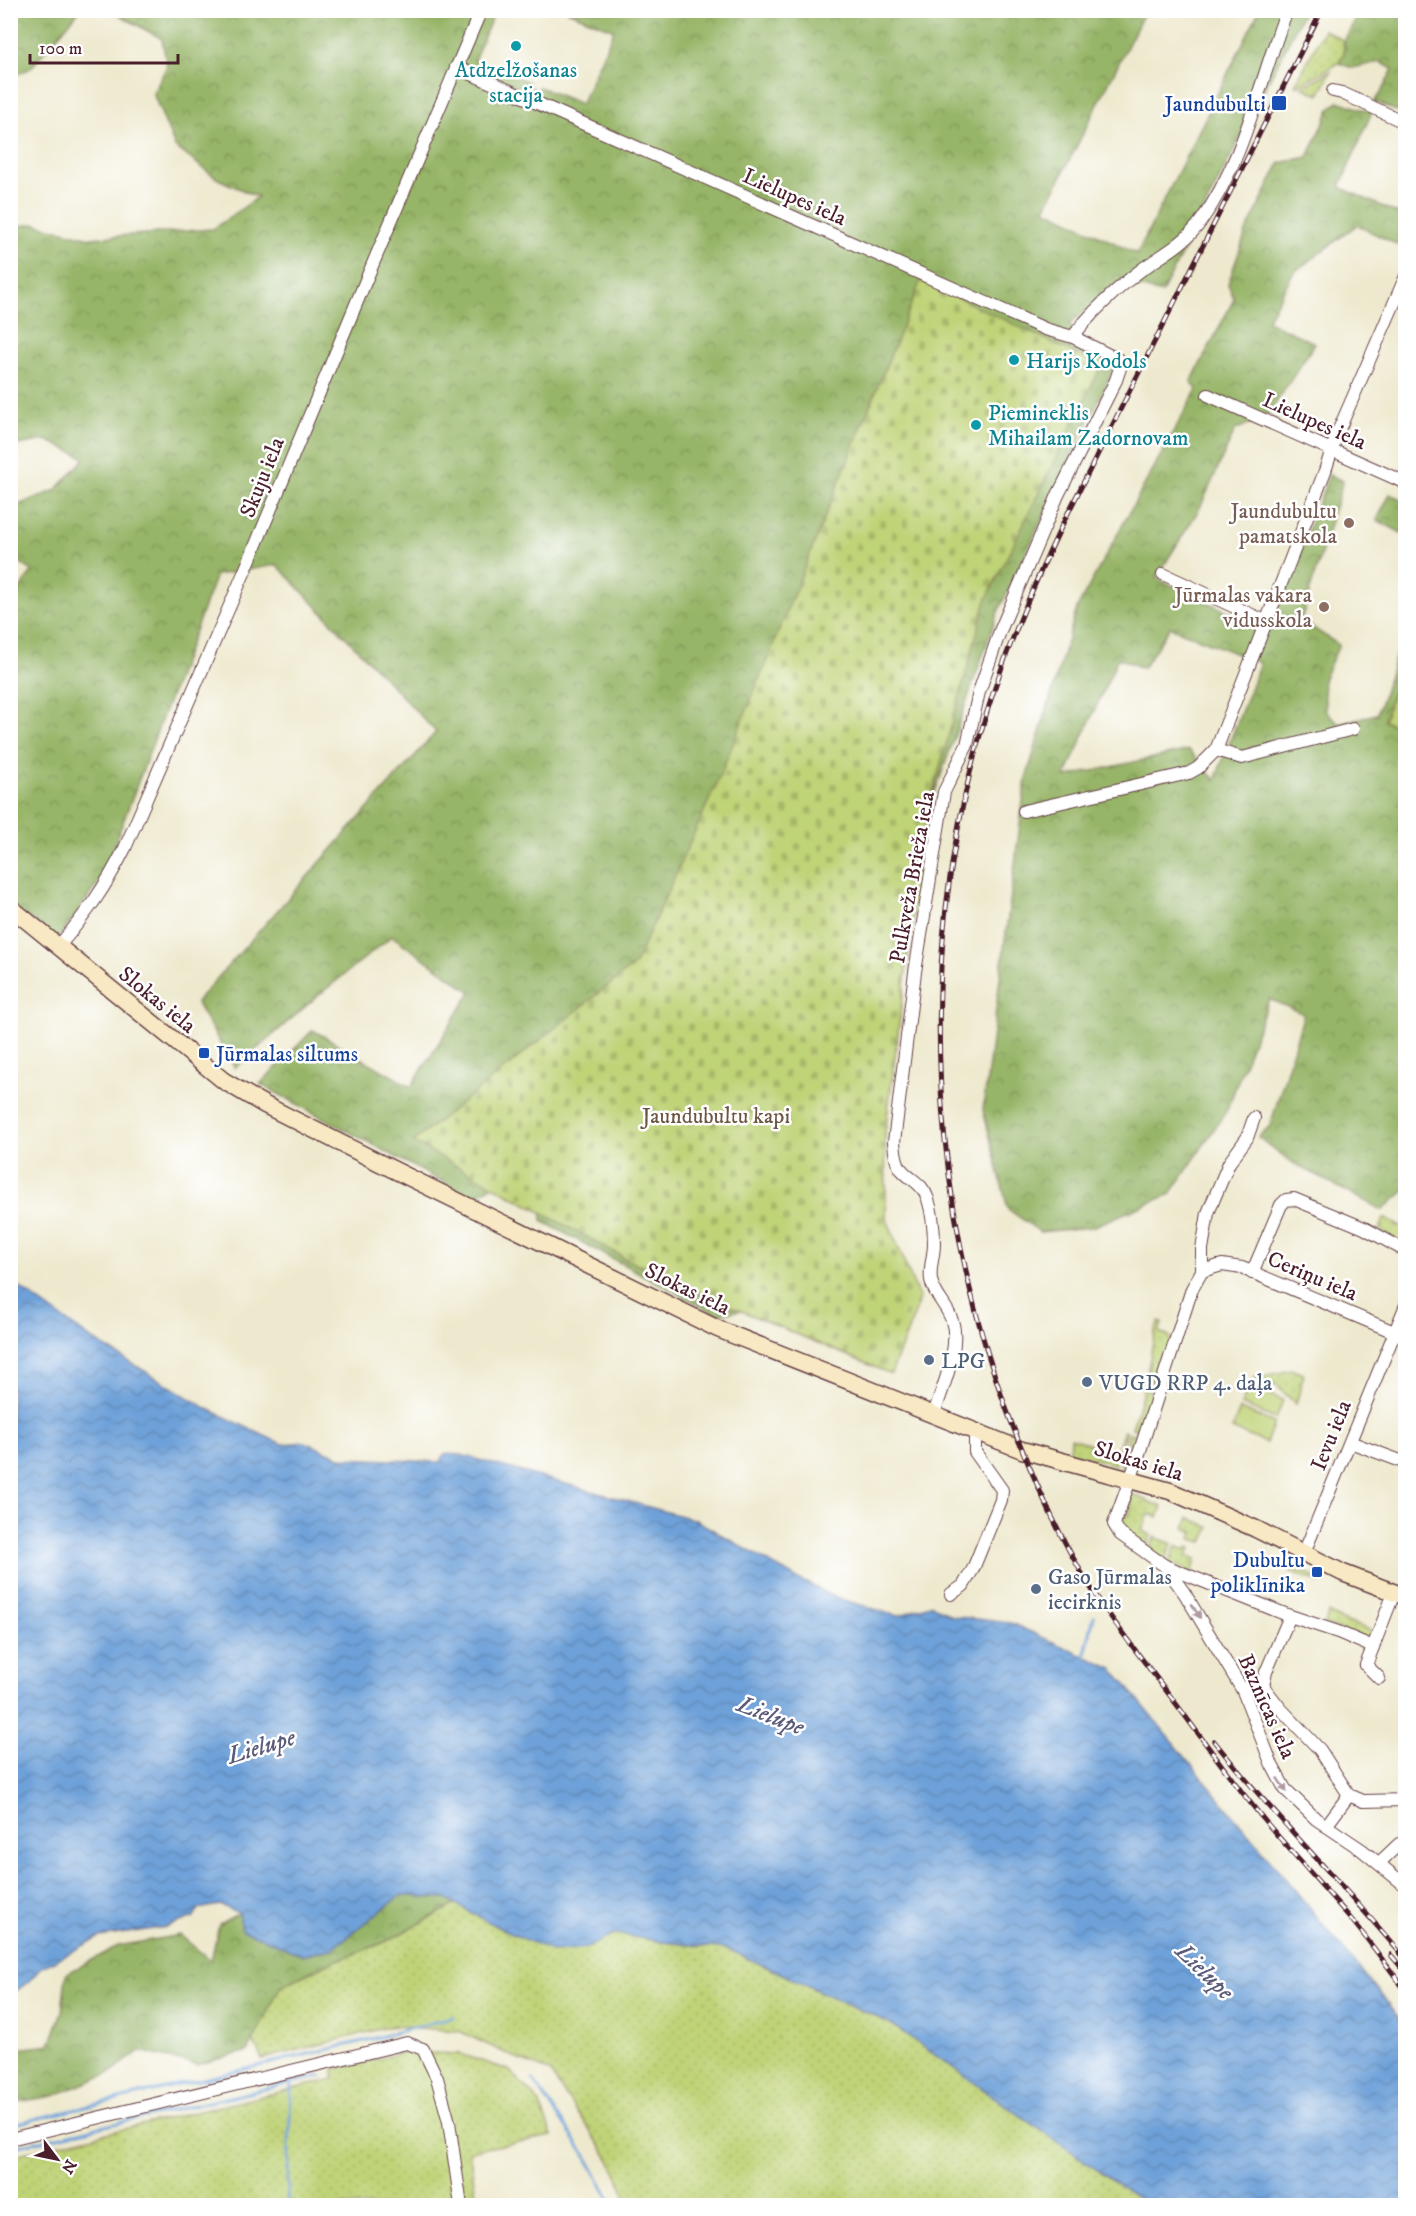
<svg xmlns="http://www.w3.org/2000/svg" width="1416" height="2216" font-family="'IM FELL DW Pica',serif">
<defs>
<pattern id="green-dots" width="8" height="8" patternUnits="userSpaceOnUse" patternTransform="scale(1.5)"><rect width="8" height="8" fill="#bfd377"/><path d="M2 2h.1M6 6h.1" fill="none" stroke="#a6b567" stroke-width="1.8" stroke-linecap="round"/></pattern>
<pattern id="forest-crowns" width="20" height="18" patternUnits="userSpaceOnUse" patternTransform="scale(1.5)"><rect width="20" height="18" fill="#97b568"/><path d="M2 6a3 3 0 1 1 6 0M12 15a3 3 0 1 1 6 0" fill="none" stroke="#7d9356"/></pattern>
<pattern id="cemetery-stones" width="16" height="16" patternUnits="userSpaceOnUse" patternTransform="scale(1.5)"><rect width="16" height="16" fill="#bfd377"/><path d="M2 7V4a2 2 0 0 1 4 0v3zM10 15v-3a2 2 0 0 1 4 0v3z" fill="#a6b567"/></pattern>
<pattern id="water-waves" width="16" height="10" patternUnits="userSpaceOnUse" patternTransform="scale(1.5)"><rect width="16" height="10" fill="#6ea1d9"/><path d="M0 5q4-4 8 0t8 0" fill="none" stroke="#5c83b0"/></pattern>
</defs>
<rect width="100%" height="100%" fill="#fff"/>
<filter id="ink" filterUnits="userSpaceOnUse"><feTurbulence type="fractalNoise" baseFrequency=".0167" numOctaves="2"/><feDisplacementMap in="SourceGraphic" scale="12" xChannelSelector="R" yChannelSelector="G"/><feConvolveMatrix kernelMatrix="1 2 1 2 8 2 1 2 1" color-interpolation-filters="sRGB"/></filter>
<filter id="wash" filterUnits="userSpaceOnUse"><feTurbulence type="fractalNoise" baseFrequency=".008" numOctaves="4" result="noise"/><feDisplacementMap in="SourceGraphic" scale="24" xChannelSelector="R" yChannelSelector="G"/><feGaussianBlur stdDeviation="1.35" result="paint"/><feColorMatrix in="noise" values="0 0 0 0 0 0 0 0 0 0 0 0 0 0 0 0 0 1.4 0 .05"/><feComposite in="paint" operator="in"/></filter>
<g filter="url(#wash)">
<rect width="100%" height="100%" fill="#eee9ce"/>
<g fill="url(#green-dots)" stroke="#847951" stroke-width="1.5">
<path d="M1324 30 1344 41V53L1339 63 1297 86 1295 85Z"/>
<path d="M1331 71 1319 95 1302 87Z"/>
<path d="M1384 1218 1405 1229V1247L1380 1230Z"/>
<path d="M1159 1322 1162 1323 1159 1332 1169 1336 1171 1341 1156 1381 1150 1382 1146 1380 1155 1331Z"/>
<path d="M1292 1370 1304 1374 1296 1404 1277 1386 1254 1378Z"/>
<path d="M1144 1388 1150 1391 1153 1398 1142 1432 1132 1428Z"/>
<path d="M1124 1431 1127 1433 1116 1465 1070 1452 1071 1438 1116 1452Z"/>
<path d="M1130 1433 1140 1436 1130 1469 1120 1466Z"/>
<path d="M1129 1493 1162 1507 1158 1517 1149 1514 1142 1531 1151 1535 1145 1549C1133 1540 1116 1532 1122 1515L1128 1516 1132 1505 1126 1502Z"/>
<path d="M1189 1518 1210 1527 1203 1542 1191 1539 1193 1532 1185 1528Z"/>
<path d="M1155 1537 1172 1544 1165 1561 1148 1551Z"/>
<path d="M1176 1546 1186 1550 1187 1547 1191 1548 1187 1556 1196 1560 1192 1573 1169 1563Z"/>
<path d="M1282 1559 1320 1580 1319 1583 1279 1566Z"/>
<path d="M1328 1613 1341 1620 1373 1631 1371 1637 1367 1639 1325 1625Z"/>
<path d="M456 1904 503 1930 587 1948 615 1934 664 1942 727 1949 891 2024 1147 2205H630L610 2160 549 2071 518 2059 459 2031 392 2026 262 2059 253 2041 279 1988 324 1965 385 1942Z"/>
<path d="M407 2052 460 2054 509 2070 539 2102 552 2136 469 2151 478 2206 11 2205 10 2156 334 2079V2069Z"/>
</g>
<g fill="url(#forest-crowns)" stroke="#706a4a" stroke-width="1.5" fill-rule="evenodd">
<path d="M10 11 11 10 79 11 31 68 11 77Z"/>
<path d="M103 11H495L474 60 529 82 528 86 537 90 539 87 581 104 614 30 567 11H1145L1045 209 1137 254 1259 11H1304L1162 293 1118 282 1069 325 1115 366 998 612 926 818 885 1132 886 1217 771 1306 716 1314 542 1221V1195L505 1178 472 1198 260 1084 313 1030 411 1087 471 992 392 936 314 999 235 1068 196 1002 436 732 277 565 216 575 102 878 58 939 11 906 10 605 32 571 11 556V508L56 490 85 458 46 440 11 446V227L35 224 90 238 213 229 258 197 218 179 175 147 153 93 167 66 162 39 116 13Z"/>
<path d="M1360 11H1405V115L1376 102 1340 187 1405 217V251L1396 244 1357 225 1293 273 1267 321 1315 343 1268 415 1235 430 1200 508 1156 578 1269 631 1329 475 1343 481 1301 620 1339 645 1323 680 1326 712 1338 723 1377 714 1405 629V656L1384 721 1406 729 1405 1191 1382 1210 1293 1163 1258 1137 1270 1126 1304 1014 1269 999 1227 1110 1171 1194 1092 1227 1040 1232 1008 1209 983 1110 1026 779 1077 608 1197 389 1191 382 1234 299 1228 284 1246 232 1280 163 1308 157 1330 109 1339 101 1366 111 1381 93 1393 69 1380 62 1352 68 1339 63 1344 53V41ZM1170 627 1260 663 1215 780 1189 750 1065 777 1118 658 1143 668Z"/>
<path d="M1390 494 1405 501V535L1377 520Z"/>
<path d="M401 1895 447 1899 456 1904 385 1942 324 1965 280 1987 248 2051 196 2065 140 2051 110 2073 53 2096 11 2103V2045L18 2049 50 2045 62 2012 66 1974 118 1946 180 1935 211 1961 219 1924 239 1913 332 1949Z"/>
</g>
<path fill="url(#cemetery-stones)" stroke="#847951" stroke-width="1.5" d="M921 280 1101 366 986 600 926 817 885 1132 886 1217 920 1300 891 1374 654 1274 413 1142 635 964 720 776Z"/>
<g fill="#bfd377" stroke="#847951" stroke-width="1.5">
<path d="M1405 656V729L1384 721Z"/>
<path d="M1249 1386 1283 1400 1276 1419 1241 1405Z"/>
<path d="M1240 1409 1274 1423 1266 1443 1232 1429Z"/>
</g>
<path fill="url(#water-waves)" stroke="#5c6082" stroke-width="1.5" d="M11 1281 90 1338 206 1408 282 1444 305 1442 342 1458 441 1462 444 1454 461 1455 696 1520 796 1578 837 1598 898 1616 932 1604 951 1616 1011 1623 1113 1669 1387 2002 1405 2027V2205H1147L891 2024 728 1949 664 1942 615 1934 587 1948 552 1951 503 1930 447 1899 401 1895 332 1949 302 1955 242 1930 239 1913 220 1905 198 1909 194 1917 167 1927 100 1937 42 1967 28 1982 11 1995Z"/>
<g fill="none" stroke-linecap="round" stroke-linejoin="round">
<g stroke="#6ea1d9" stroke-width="3">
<path d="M1084 1658 1094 1616"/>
<path d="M533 2080 586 2156 614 2206"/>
<path d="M10 2125 376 2038 453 2017"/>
<path d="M10 2148 321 2076"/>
<path d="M287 2206 291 2083"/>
</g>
</g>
</g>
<g filter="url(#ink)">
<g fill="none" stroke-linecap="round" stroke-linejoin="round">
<defs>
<g id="street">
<path d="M456 67 1045 329 1073 337 1119 360 1120 368 1116 380 1058 495 1000 631 979 692 967 745 944 792 915 972 894 1142C895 1151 895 1161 901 1169 911 1181 922 1182 928 1199 932 1212 934 1230 934 1244 934 1256 929 1268 931 1280 934 1296 948 1306 952 1321 961 1347 942 1388 934 1414"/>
<path d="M1333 91 1342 93 1406 123"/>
<path d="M1073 337C1088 315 1120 286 1141 270 1162 255 1186 243 1201 221 1245 160 1260 79 1287 10"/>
<path d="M1208 395 1406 483"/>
<path d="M1163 574 1265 621"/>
<path d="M1216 750 1325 471 1337 434 1406 276"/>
<path d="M1024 811 1189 773 1198 768 1216 750 1242 758 1353 729"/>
<path d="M58 947C87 913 105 888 125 848L247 566 366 280 481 10"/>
<path d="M1254 1118 1247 1138 1229 1163 1208 1213 1202 1249V1271L1192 1289 1134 1469 1114 1524 1120 1534 1165 1566 1185 1594 1243 1691 1272 1765 1285 1789 1316 1819 1362 1850 1406 1886"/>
<path d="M1202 1271 1222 1265 1242 1268 1406 1337"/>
<path d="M1252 1273 1281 1205 1286 1200 1294 1199 1364 1228 1406 1251"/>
<path d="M1350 1442 1406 1463"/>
<path d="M1304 1553 1406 1305"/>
<path d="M1165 1566 1290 1616 1338 1632 1373 1647"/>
<path d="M951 1594 963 1586 973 1569 1001 1500 1002 1490 975 1452V1431"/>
<path d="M1379 1678 1366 1665 1394 1593"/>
<path d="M1263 1686 1280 1708 1320 1750 1349 1795 1363 1801 1406 1800"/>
<path d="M1243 1691 1263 1686 1266 1672 1290 1616"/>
<path d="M1326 1826 1349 1795"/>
<path d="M1379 1863 1399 1844 1406 1845"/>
<path d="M10 2139 407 2043 423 2049 437 2078 449 2122 461 2206"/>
</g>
<path id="secondary" d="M10 907 224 1081 265 1105 380 1163 718 1329 1022 1450 1170 1491 1256 1529 1343 1573 1406 1597"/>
</defs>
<use href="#street" stroke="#633d43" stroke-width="14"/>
<use href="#secondary" stroke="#633d43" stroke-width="19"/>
<use href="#street" stroke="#fff" stroke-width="12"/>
<use href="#secondary" stroke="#f8e8c3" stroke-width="16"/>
<defs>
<g id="rail">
<path d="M1322 10 1065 519C1022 608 986 698 965 795 915 1018 939 1259 1030 1468 1047 1508 1066 1548 1089 1585 1114 1624 1143 1660 1171 1697 1202 1738 1232 1781 1265 1821 1293 1854 1323 1886 1351 1919 1370 1942 1388 1967 1406 1991"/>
<path d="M1214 1741C1274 1817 1344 1884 1406 1960"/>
<path d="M1391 1955 1406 1973"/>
</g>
</defs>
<use href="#rail" stroke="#4a1f2b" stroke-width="5"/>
<use href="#rail" stroke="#fff" stroke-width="3" stroke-dasharray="9" stroke-linecap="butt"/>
</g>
<defs><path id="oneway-solid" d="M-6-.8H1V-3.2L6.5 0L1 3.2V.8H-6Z" transform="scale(1.5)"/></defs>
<g fill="#ae9aa0">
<use href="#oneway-solid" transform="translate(1196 1611) rotate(59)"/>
<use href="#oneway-solid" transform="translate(1282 1785) rotate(56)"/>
</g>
</g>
<g fill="#0f9aa8" stroke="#fff" stroke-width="2">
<circle cx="516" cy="46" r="6"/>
<circle cx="1014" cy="360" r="6"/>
<circle cx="976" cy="425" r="6"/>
</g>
<g fill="#1a4fb4" stroke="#fff" stroke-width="2">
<rect x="1271" y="95" width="16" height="16" rx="3"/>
<rect x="198" y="1047" width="12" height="12" rx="3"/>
<rect x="1311" y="1566" width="12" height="12" rx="3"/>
</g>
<g fill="#8d6e63" stroke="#fff" stroke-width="2">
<circle cx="1349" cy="523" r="6"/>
<circle cx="1324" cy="607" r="6"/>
</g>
<g fill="#5c6f8a" stroke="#fff" stroke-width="2">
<circle cx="929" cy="1360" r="6"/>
<circle cx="1087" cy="1382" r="6"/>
<circle cx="1036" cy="1589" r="6"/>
</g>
<g text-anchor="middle" stroke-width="5" stroke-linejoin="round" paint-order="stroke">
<g font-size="22" fill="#0d838f" stroke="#fff" text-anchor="start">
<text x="516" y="77" text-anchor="middle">Atdzelžošanas<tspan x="516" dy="25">stacija</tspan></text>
<text x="1026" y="368">Harijs Kodols</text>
<text x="988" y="420">Piemineklis<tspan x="988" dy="25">Mihailam Zadornovam</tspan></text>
</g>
<g font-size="22" fill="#164399" stroke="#fff" text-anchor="end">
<text x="1266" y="111">Jaundubulti</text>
<text x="216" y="1061" text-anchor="start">Jūrmalas siltums</text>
<text x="1305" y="1567">Dubultu<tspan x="1305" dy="25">poliklīnika</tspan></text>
</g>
<g font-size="22" fill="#4a1f2b" stroke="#fff">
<text transform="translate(795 196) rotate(24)" y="8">Lielupes iela</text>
<text transform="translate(1315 420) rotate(24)" y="8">Lielupes iela</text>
<text transform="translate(261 477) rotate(-68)" y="8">Skuju iela</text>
<text transform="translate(911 877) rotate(-80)" y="8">Pulkveža Brieža iela</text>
<text transform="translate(158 999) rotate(39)" y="8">Slokas iela</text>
<text transform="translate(1313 1275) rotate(23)" y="8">Ceriņu iela</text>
<text transform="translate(688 1288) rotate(26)" y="8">Slokas iela</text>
<text transform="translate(1330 1435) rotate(-68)" y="8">Ievu iela</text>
<text transform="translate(1139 1460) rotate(17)" y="8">Slokas iela</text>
<text transform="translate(1268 1706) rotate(66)" y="8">Baznīcas iela</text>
</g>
<g font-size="22" fill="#785e54" stroke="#fff" text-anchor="end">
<text x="1337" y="518">Jaundubultu<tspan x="1337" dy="25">pamatskola</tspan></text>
<text x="1312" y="602">Jūrmalas vakara<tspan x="1312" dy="25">vidusskola</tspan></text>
</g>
<g font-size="22" fill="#6d5542" stroke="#fff">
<text x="716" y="1123">Jaundubultu kapi</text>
</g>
<g font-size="22" fill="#4e5e75" stroke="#fff" text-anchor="start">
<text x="941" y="1368">LPG</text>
<text x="1099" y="1390">VUGD RRP 4. daļa</text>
<text x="1048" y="1584">Gaso Jūrmalas<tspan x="1048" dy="25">iecirknis</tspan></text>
</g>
<g font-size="24" font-style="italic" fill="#5a5a79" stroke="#fff">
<text transform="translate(771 1715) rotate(21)" y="8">Lielupe</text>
<text transform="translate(261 1746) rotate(-17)" y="8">Lielupe</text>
<text transform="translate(1205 1971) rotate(44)" y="8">Lielupe</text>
</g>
</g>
<rect width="1416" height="2216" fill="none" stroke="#fff" stroke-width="36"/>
<g transform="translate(57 2159) rotate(122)" stroke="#ffffff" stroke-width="4.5" paint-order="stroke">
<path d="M0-4.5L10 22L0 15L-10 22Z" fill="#4a1f2b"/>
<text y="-9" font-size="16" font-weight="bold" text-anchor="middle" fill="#4a1f2b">N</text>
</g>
<path d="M30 54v9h148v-9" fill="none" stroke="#4a1f2b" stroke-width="3"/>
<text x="39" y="54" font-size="18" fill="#4a1f2b" stroke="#ffffff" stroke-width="4.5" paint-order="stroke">100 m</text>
</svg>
